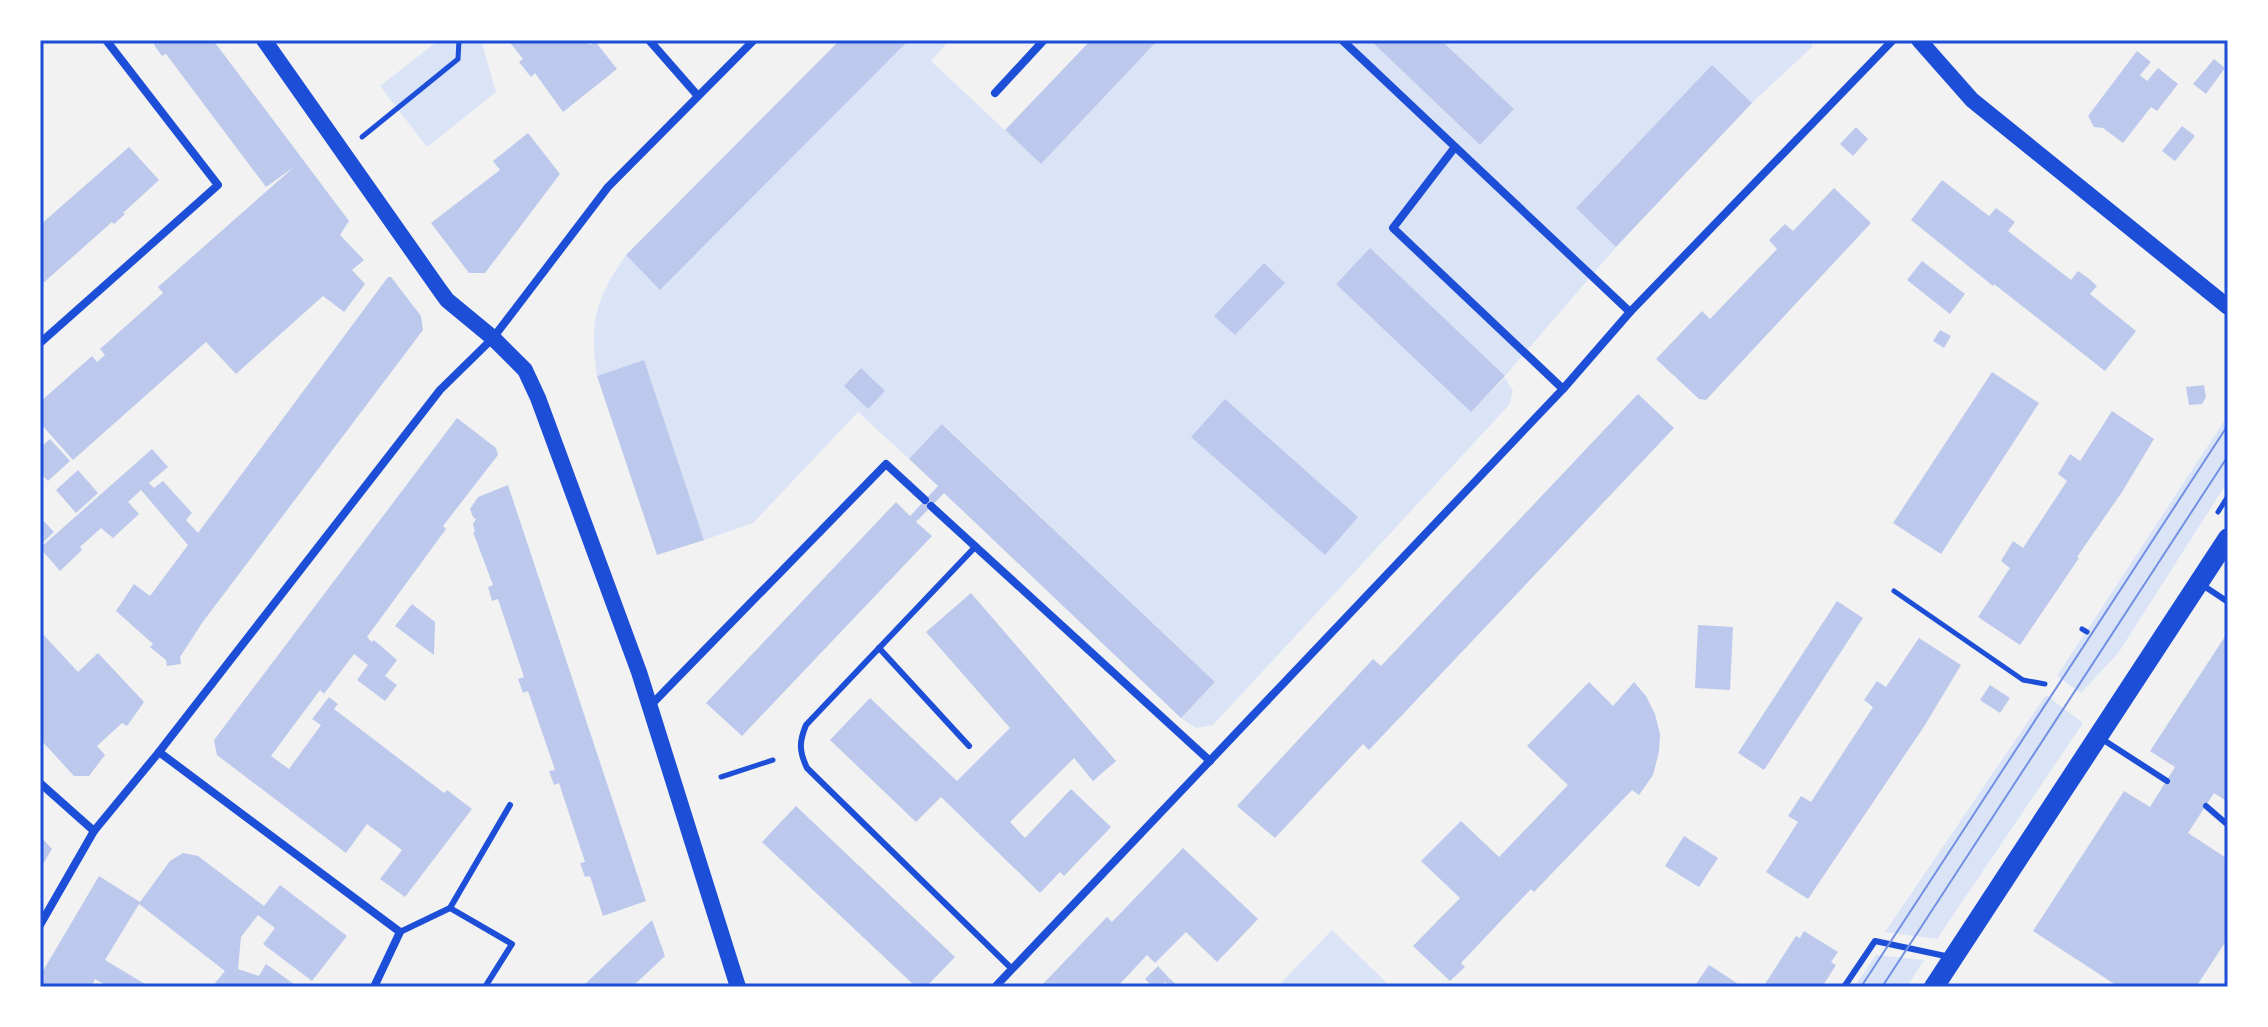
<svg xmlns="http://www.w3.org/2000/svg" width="2268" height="1027" font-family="'Nunito Sans',sans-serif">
<rect width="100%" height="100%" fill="#f2f2f2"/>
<g fill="#dbe4f7">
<path d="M439 40H481L496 92 427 147 380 86Z"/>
<path d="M909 40H942L946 44 931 61 1041 164 1158 40H1370L1480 145 1514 109 1441 40H1812V47L1752 103 1712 66 1576 208 1616 247 1505 376 1370 249 1336 283 1471 411 1505 378 1513 391 1509 405 1213 725 1196 728 1181 718 1215 682 943 424 909 459 858 412 753 523 704 540 644 361 597 376C589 323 595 300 626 255L661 289Z"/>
<path d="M2228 415V481L2119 652 2081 693 2057 676Z"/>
<path d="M2046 695 2083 723 1937 939 1885 932Z"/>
<path d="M1332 930 1391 987H1277Z"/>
<path d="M1876 955 1924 960 1907 987H1854Z"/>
</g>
<g fill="#bdc9ec">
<path d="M155 40H213L349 221 340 235 364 260 352 270 365 284 344 312 323 296 236 374 206 342 73 460 40 423V402L92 356 97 362 105 355 100 349 163 293 158 287 294 167 266 187 166 54 162 56 154 45 156 42Z"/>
<path d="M508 40H586L590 45 595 41 617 69 563 112 535 73 531 77 519 62 523 59Z"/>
<path d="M840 40H909L660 290 626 255Z"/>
<path d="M1091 40H1158L1041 164 1005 130Z"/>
<path d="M1370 40H1441L1514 109 1480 145Z"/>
<path d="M2137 51 2151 62 2140 75 2147 81 2158 68 2178 84 2157 111 2151 107 2123 143 2103 128 2094 127 2088 116Z"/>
<path d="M2214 59 2225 68 2206 94 2193 84Z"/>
<path d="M1712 65 1752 103 1616 247 1576 208Z"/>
<path d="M2182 126 2195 136 2175 161 2162 151Z"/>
<path d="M1856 127 1868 139 1853 156 1840 144Z"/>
<path d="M528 133 560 174 485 273H469L431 223 500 170 493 161Z"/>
<path d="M129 147 159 180 123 213 125 214 114 224 112 222 42 284 44 286 40 289V225Z"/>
<path d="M1942 180 1989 216 1996 208 2015 222 2008 231 2071 280 2078 271 2088 278 2097 286 2090 294 2136 331 2105 371 1994 284 1993 286 1911 220Z"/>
<path d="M1834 188 1871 223 1706 400 1699 399 1656 359 1702 311 1710 319 1777 249 1769 240 1785 224 1793 231Z"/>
<path d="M1370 248 1505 376 1471 412 1336 284Z"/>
<path d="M1922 261 1965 294 1950 314 1907 280Z"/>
<path d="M1264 263 1285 283 1235 335 1214 316Z"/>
<path d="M388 277H391L421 316 423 330 202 623 180 657 181 664 167 666 166 660 150 647 153 644 116 611 134 584 150 596 188 545 141 490 128 502 139 514 113 538 101 528 80 547 82 550 60 571 40 548 152 449 168 467 149 483 154 488 163 481 192 513 186 520 198 533Z"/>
<path d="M1940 330 1951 336 1944 348 1933 341Z"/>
<path d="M644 360 704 540 657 555 597 376Z"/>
<path d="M861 368 885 391 868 409 844 386Z"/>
<path d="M1992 372 2039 403 1941 554 1893 523Z"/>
<path d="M2204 385 2206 397 2202 404 2189 405 2186 387Z"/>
<path d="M1638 394 1674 428 1369 750 1363 744 1275 838 1237 806 1373 659 1381 666Z"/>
<path d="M1225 399 1358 517 1325 555 1191 437Z"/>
<path d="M2112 411 2154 439 2122 492 2077 557 2079 558 2020 645 1978 617 2010 568 2001 561 2013 541 2023 548 2067 481 2058 474 2070 454 2080 461Z"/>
<path d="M457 418 496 448 498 455 443 526 446 529 367 637 372 642 374 640 397 660 385 676 397 685 385 701 357 680 368 665 354 654 324 694 320 690 271 756 289 769 321 725 312 719 329 697 338 704 334 709 444 793 447 790 472 809 405 897 380 879 402 850 367 824 346 853 217 755 214 740Z"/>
<path d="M942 424 1215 682 1181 718 944 493 916 522 932 536 742 736 706 703 896 502 910 516 938 486 909 459Z"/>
<path d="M50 439 70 461 48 481 40 473V448Z"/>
<path d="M78 470 98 493 76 513 56 490Z"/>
<path d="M508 485 646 901 603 916 590 876 585 877 580 863 585 862 559 783 554 785 549 771 555 770 528 691 523 693 518 679 524 677 498 599 492 601 488 587 493 585 473 532H475L473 524 476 519 473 517 470 509 478 497Z"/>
<path d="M40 517 54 532 40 545Z"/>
<path d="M971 593 1116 761 1093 781 1074 758 1010 822 1025 838 1071 789 1111 827 1064 876 1060 872 1040 893 941 797 916 822 830 740 870 698 957 781 1010 728 926 632Z"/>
<path d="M1837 601 1863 618 1764 770 1738 753Z"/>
<path d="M412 604 435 622 434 655 395 626Z"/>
<path d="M1698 625 1733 627 1730 690 1695 688Z"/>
<path d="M40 631 78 672 98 653 144 702 127 726 122 723 97 746 105 755 89 776H74L40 739Z"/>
<path d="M2228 632V802L2214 793 2188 833 2228 859V938L2196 987H2119L2033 931 2124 791 2150 807 2175 767 2150 751Z"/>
<path d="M1919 638 1961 665 1925 725 1808 899 1766 872 1798 822 1788 816 1801 796 1811 802 1873 707 1864 700 1877 681 1886 687Z"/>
<path d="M1589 682 1613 706 1634 682 1646 696 1655 714 1660 734 1659 752 1653 775 1639 795 1632 790 1534 892 1531 889 1461 963 1465 967 1450 981 1413 946 1460 898 1421 861 1461 821 1499 857 1568 785 1527 746Z"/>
<path d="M1990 685 2010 698 2000 713 1980 700Z"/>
<path d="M796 806 955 957 926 987H916L762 842Z"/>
<path d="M40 836 52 849 40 869Z"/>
<path d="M1684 836 1718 858 1699 887 1665 866Z"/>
<path d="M1183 848 1258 919 1217 962 1186 932 1155 963 1147 955 1117 987H1040L1107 917 1112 922Z"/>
<path d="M183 853 198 856 264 906 280 885 347 936 312 981 263 944 275 928 258 915 241 937 238 969 259 976 266 964 298 987H220L215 983 225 971 139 904 105 960 150 987H109L95 979 91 987H40V976L99 876 140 902 170 861Z"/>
<path d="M652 920 665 956 632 987H582Z"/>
<path d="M1804 931 1838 952 1831 962 1836 965 1822 987H1763L1796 936 1800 938Z"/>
<path d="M1709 965 1737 983 1734 987H1694Z"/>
<path d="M1158 966 1169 978 1179 987H1170L1165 982 1160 987H1153L1145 979Z"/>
</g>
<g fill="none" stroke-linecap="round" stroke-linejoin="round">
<g stroke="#1d4ed8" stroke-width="5">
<path d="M362 137 458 59 459 40"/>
<path d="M2218 512 2228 496"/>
<path d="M1894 591 2023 680 2045 684"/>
<path d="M2082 629 2087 632"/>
<path d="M721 777 773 760"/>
</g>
<g stroke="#1d4ed8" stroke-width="6">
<path d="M976 546 806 725C799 742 799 751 807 768L1012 969"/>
<path d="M2201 584 2228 602"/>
<path d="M879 648 969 746"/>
<path d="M2102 739 2167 781"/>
<path d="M2206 806 2228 825"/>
<path d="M450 908 512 944 485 987"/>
<path d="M400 932 450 908 510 805"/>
<path d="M1844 987 1875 941 1950 957"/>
</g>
<g stroke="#1d4ed8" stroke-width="8">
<path d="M649 40 698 96"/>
<path d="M1342 40 1630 312"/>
<path d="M995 93 1044 40"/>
<path d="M1455 147 1393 228 1563 389"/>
<path d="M40 343 218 185 106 40"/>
<path d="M931 506 1210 761"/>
<path d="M650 706 886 464 925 500"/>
<path d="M159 752 400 932 374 987"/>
<path d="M40 783 94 831"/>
<path d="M40 925 94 831 159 752 440 390 493 338 608 187 754 40"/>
<path d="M995 987 1563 389 1630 312 1893 40"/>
</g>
<g stroke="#1d4ed8" stroke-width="16">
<path d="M264 40 439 289 447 300 493 338 525 370 538 398 639 672 738 987"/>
<path d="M1919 40 1972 100 2228 307"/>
</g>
<path stroke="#1d4ed8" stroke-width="20" d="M1934 987 2228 538"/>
<g stroke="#7290e2" stroke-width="2">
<path d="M1861 987 2228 425"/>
<path d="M1882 987 2228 456"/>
</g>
</g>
<rect width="2268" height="1027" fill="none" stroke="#ffffff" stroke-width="84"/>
<rect x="42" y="42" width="2184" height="943" fill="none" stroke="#1d4ed8" stroke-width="3"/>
</svg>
